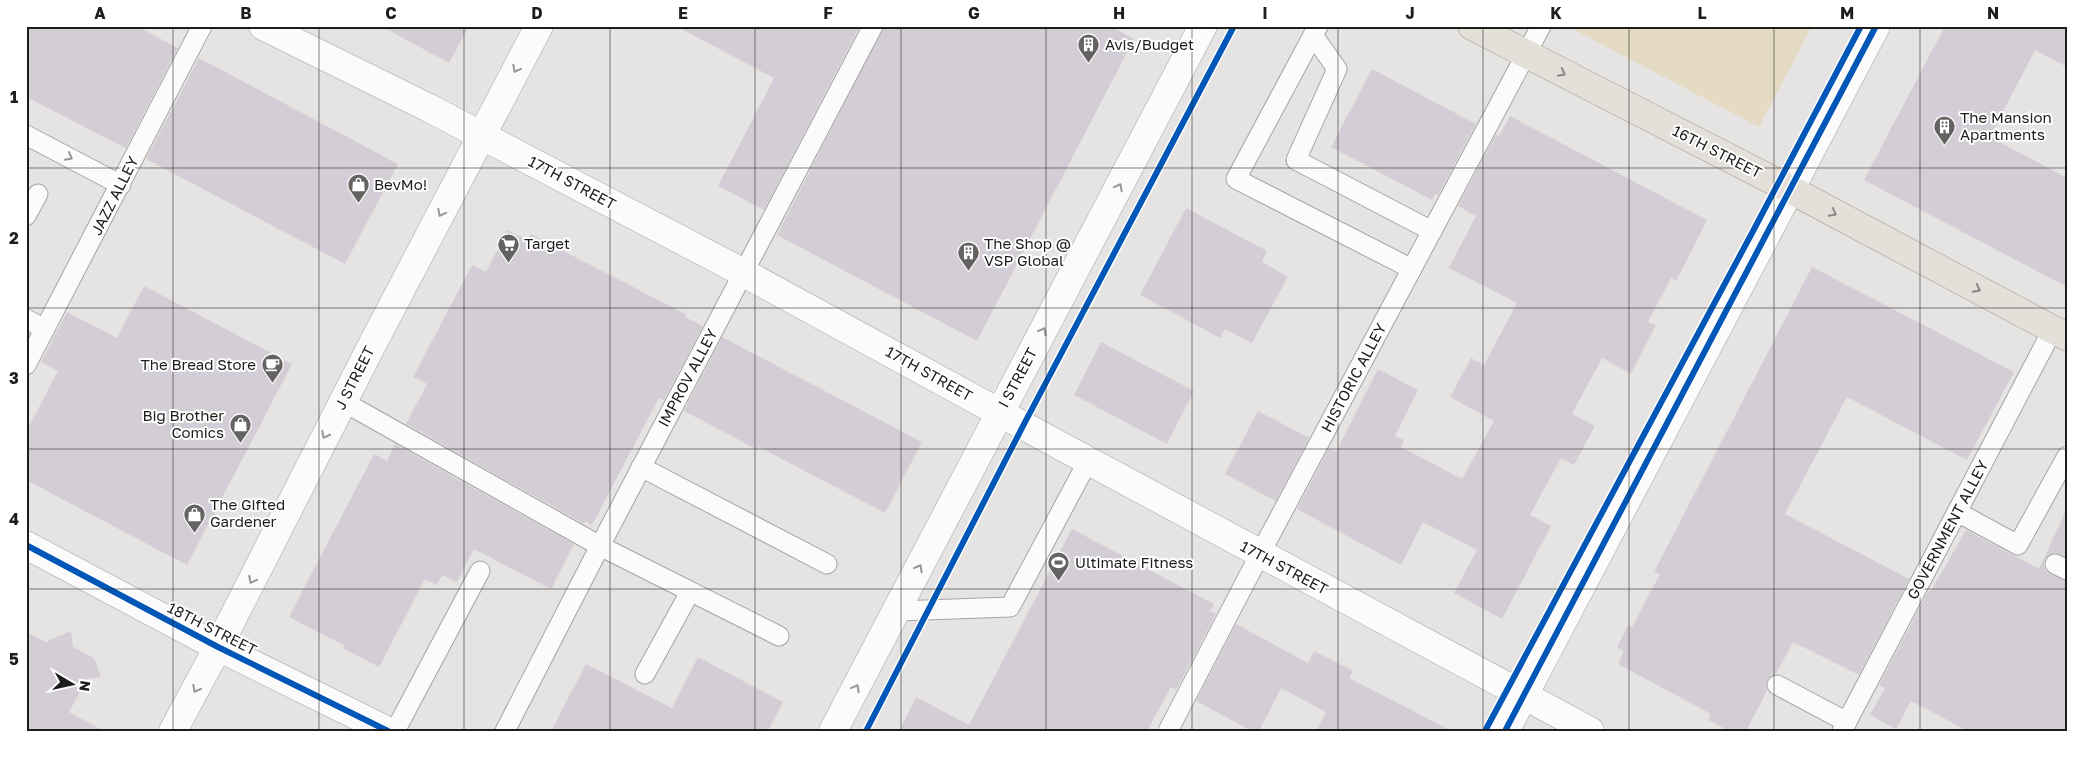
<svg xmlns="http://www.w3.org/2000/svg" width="2093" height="757" font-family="'Golos Text',sans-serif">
<rect width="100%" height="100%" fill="#e6e4e2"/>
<path fill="#e5dac3" d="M1567 26H1812L1759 127Z"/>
<g fill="#d3ced6">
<path d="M26 26H136L178 48 126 148 26 97Z"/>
<path d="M381 26H469L449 63Z"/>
<path d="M676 26H860L764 210 718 186 774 78Z"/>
<path d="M884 26H1110L1134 39 977 341 777 235Z"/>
<path d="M1945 26H2067V67L2035 50 1990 137 2067 178V287L1864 180Z"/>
<path d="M199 58 398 164 345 264 146 159Z"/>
<path d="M1372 69 1476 124 1438 195 1435 194 1432 200 1331 147Z"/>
<path d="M1510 116 1707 220 1676 281 1671 278 1648 322 1656 325 1631 374 1602 358 1572 414 1595 426 1574 465 1561 458 1530 515 1551 526 1502 619 1454 593 1477 550 1423 522 1401 565 1297 509 1329 448 1336 452 1378 369 1418 390 1395 436 1404 440 1401 447 1462 479 1494 421 1450 397 1471 358 1484 365 1517 303 1449 268 1476 216 1458 206 1496 134 1499 136Z"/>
<path d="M1186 208 1267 251 1262 262 1288 277 1252 343 1225 329 1220 338 1140 295Z"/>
<path d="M508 230 527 240 531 234 687 315 685 317 703 326 664 400 659 398 592 525 585 521 584 524 406 424 427 384 413 377 472 265 486 272Z"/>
<path d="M1812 267 2014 372 1967 460 1847 397 1785 514 1909 579 1859 675 1793 642 1776 674 1767 679 1766 685 1767 691 1746 731H1729L1708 720 1711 714 1618 664 1624 651 1617 647 1628 625 1632 627 1660 574 1654 572Z"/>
<path d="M144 286 292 364 187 565 26 480V432L58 371 41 362 67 312 117 338Z"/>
<path d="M722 337 922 442 885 513 759 447 758 450 684 411Z"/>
<path d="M1101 342 1194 391 1167 444 1074 395Z"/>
<path d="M1258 411 1309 438 1276 501 1225 474Z"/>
<path d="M395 444 574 544 551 589 474 549 457 582 442 575 437 585 425 579 379 667 344 649 345 646 289 617 374 454 387 461Z"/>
<path d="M2067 508V557L2054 553 2045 559 2044 564 2045 570 2050 574 2067 581V731H1968L1911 701 1896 729 1870 715 1885 688 1879 685 1929 590 1931 591 1966 530 2039 569Z"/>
<path d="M1072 529 1214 604 1210 611 1216 614 1176 690 1171 687 1147 731H899L916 697 969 725Z"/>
<path d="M1236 624 1308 663 1314 651 1353 671 1349 678 1452 731H1316L1326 712 1281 688 1259 731H1252L1196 701Z"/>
<path d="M71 631 73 647 94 658 101 677 87 679 69 712 104 731H26V632L48 643 49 640Z"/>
<path d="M698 657 783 702 768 731H551L586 664 672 708Z"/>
</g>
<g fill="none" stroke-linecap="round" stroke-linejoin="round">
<defs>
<g id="service">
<path d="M1318 26 1236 179 1412 269"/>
<path d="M1313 35 1337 69 1296 160 1432 231"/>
<path d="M26 135 121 185"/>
<path d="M26 216 38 194"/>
<path d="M26 319 45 329"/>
<path d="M26 365 202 26"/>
<path d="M342 401 600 546 779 636"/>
<path d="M641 467 827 564"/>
<path d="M1957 512 2018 545 2067 456"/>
<path d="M2055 564 2067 570"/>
<path d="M897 611 1010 607 1088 461"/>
<path d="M645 674 690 592"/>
<path d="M1777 685 1847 722"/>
<path d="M395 731 480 571"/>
<path d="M505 731 600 546 873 26"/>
<path d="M1168 731 1260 554 1541 26"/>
<path d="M1842 731 2053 329"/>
</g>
<g id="minor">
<path d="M263 26 429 108 744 273 1046 438 1590 731"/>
<path d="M26 545 218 647 388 731"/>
</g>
<path id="tertiary" d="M1505 731 1790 190"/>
<g id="secondary">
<path d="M1790 190 1876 26"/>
<path d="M173 731 218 647 372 345 539 26"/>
<path d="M833 731 1203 26"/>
</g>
<path id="primary" d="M1472 26 1778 183 2067 337"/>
</defs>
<use href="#service" stroke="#a5a4a2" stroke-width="21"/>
<use href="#minor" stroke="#a5a4a2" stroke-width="29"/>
<use href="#tertiary" stroke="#a5a4a2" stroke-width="29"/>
<use href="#secondary" stroke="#a5a4a2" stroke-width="29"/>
<use href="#primary" stroke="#9d988c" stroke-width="29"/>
<use href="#service" stroke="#fbfbfb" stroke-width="19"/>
<use href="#minor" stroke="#fbfbfb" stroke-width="28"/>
<use href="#tertiary" stroke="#fbfbfb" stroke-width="28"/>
<use href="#secondary" stroke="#fbfbfb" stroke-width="28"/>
<use href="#primary" stroke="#e3e0da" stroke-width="28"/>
<defs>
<g id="cycleway">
<path d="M26 545 218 647 388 731"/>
<path d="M866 731 1023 426 1234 26"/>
<path d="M1485 731 1752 233 1861 26"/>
<path d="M1505 731 1876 26"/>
</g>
</defs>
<use href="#cycleway" stroke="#fff" stroke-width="9"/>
<use href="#cycleway" stroke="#0057b8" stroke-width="6"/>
</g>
<defs><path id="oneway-chevron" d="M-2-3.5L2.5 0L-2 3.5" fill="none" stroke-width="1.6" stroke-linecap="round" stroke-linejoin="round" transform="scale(1.25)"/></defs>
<g stroke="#989796">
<use href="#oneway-chevron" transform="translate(516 69) rotate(118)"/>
<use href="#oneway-chevron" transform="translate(69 157) rotate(28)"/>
<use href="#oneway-chevron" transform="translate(1119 187) rotate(-62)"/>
<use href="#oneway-chevron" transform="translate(441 213) rotate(118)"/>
<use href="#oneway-chevron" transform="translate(1043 331) rotate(-62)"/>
<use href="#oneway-chevron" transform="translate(325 435) rotate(117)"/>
<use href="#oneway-chevron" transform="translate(919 568) rotate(-62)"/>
<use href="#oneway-chevron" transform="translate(252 580) rotate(117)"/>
<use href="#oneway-chevron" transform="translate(856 688) rotate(-62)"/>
<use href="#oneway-chevron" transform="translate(196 689) rotate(118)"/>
</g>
<g stroke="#8a8884">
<use href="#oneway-chevron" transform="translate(1562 73) rotate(27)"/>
<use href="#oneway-chevron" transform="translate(1833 213) rotate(28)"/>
<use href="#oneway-chevron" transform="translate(1977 289) rotate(28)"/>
</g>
<path fill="none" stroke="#1e1d1b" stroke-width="1" stroke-opacity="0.55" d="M173 26V731M319 26V731M464 26V731M610 26V731M755 26V731M901 26V731M1046 26V731M1192 26V731M1338 26V731M1483 26V731M1629 26V731M1774 26V731M1920 26V731M26 168H2067M26 308H2067M26 449H2067M26 589H2067"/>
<defs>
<symbol id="building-pin" viewBox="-11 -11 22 30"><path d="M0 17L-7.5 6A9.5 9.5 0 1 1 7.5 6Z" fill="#646361" stroke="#fff"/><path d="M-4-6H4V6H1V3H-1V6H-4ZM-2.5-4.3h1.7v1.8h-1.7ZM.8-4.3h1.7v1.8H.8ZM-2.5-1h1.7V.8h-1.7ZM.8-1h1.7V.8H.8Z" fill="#fff"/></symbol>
<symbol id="shop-pin" viewBox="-11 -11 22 30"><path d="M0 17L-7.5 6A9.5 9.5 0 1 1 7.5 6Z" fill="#646361" stroke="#fff"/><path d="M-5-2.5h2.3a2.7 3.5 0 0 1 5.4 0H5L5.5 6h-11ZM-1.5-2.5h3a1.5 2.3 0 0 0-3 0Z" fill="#fff"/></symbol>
<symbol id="supermarket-pin" viewBox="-11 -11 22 30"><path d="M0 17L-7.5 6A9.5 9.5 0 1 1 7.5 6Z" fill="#646361" stroke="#fff"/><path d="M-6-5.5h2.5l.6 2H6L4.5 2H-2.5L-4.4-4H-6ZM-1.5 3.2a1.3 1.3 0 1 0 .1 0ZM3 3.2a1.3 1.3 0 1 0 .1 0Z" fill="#fff"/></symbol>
<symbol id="cafe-pin" viewBox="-11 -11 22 30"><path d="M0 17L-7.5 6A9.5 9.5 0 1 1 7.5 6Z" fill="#646361" stroke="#fff"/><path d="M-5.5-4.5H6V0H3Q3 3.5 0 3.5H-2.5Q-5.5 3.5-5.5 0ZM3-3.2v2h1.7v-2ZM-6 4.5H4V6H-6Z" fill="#fff"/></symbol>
<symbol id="stadium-pin" viewBox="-11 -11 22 30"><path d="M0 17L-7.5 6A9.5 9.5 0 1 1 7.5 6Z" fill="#646361" stroke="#fff"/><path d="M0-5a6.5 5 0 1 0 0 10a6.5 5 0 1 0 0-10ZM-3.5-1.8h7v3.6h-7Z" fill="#fff"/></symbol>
</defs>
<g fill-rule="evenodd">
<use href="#building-pin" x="1076" y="32" width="25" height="34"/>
<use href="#building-pin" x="1932" y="114" width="25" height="34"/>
<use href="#shop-pin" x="346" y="172" width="25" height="34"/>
<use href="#supermarket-pin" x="496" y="232" width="25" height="34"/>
<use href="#building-pin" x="956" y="240" width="25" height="34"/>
<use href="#cafe-pin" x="260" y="352" width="25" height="34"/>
<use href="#shop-pin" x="228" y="412" width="25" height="34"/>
<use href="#shop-pin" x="182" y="502" width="25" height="34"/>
<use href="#stadium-pin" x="1046" y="550" width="25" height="34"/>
</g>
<g text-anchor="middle" stroke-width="4" stroke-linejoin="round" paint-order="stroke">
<g font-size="15" fill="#1e1d1b" stroke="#fff" text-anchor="start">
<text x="1105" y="50">Avis/Budget</text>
<text x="1960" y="123">The Mansion<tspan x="1960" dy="17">Apartments</tspan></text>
<text x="374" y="190">BevMo!</text>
<text x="524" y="249">Target</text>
<text x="984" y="249">The Shop @<tspan x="984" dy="17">VSP Global</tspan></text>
<text x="256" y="370" text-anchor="end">The Bread Store</text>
<text x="224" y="421" text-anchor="end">Big Brother<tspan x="224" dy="17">Comics</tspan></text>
<text x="210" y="510">The Gifted<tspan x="210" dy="17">Gardener</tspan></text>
<text x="1075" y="568">Ultimate Fitness</text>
</g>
<g font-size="15" fill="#1e1d1b" stroke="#fff">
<text transform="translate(1717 152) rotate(27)" y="5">16TH STREET</text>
<text transform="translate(572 183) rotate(28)" y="5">17TH STREET</text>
<text transform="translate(115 196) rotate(-63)" y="5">JAZZ ALLEY</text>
<text transform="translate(929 374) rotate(29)" y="5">17TH STREET</text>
<text transform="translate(355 378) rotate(-63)" y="5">J STREET</text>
<text transform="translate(688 378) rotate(-62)" y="5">IMPROV ALLEY</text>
<text transform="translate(1018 378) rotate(-62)" y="5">I STREET</text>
<text transform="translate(1354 378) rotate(-62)" y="5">HISTORIC ALLEY</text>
<text transform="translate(1948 530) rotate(-62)" y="5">GOVERNMENT ALLEY</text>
<text transform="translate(1284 568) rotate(28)" y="5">17TH STREET</text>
<text transform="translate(212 629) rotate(27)" y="5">18TH STREET</text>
</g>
</g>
<rect width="2093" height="757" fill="none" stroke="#ffffff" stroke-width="55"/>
<g transform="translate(72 684) rotate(99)" stroke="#ffffff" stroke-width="4" paint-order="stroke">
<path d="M0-4L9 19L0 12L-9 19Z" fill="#1e1d1b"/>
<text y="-8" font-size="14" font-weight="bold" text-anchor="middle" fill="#1e1d1b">N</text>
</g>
<rect x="28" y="28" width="2038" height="702" fill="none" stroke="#1e1d1b" stroke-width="2"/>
<g font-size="16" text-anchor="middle" font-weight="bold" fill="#1e1d1b">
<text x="100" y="19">A</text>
<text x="246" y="19">B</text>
<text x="391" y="19">C</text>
<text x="537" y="19">D</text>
<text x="683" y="19">E</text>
<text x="828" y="19">F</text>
<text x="974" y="19">G</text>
<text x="1119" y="19">H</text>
<text x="1265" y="19">I</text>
<text x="1410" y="19">J</text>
<text x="1556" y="19">K</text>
<text x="1702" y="19">L</text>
<text x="1847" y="19">M</text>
<text x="1993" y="19">N</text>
<text x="14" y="103">1</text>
<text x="14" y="244">2</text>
<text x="14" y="384">3</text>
<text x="14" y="525">4</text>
<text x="14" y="665">5</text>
</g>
</svg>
